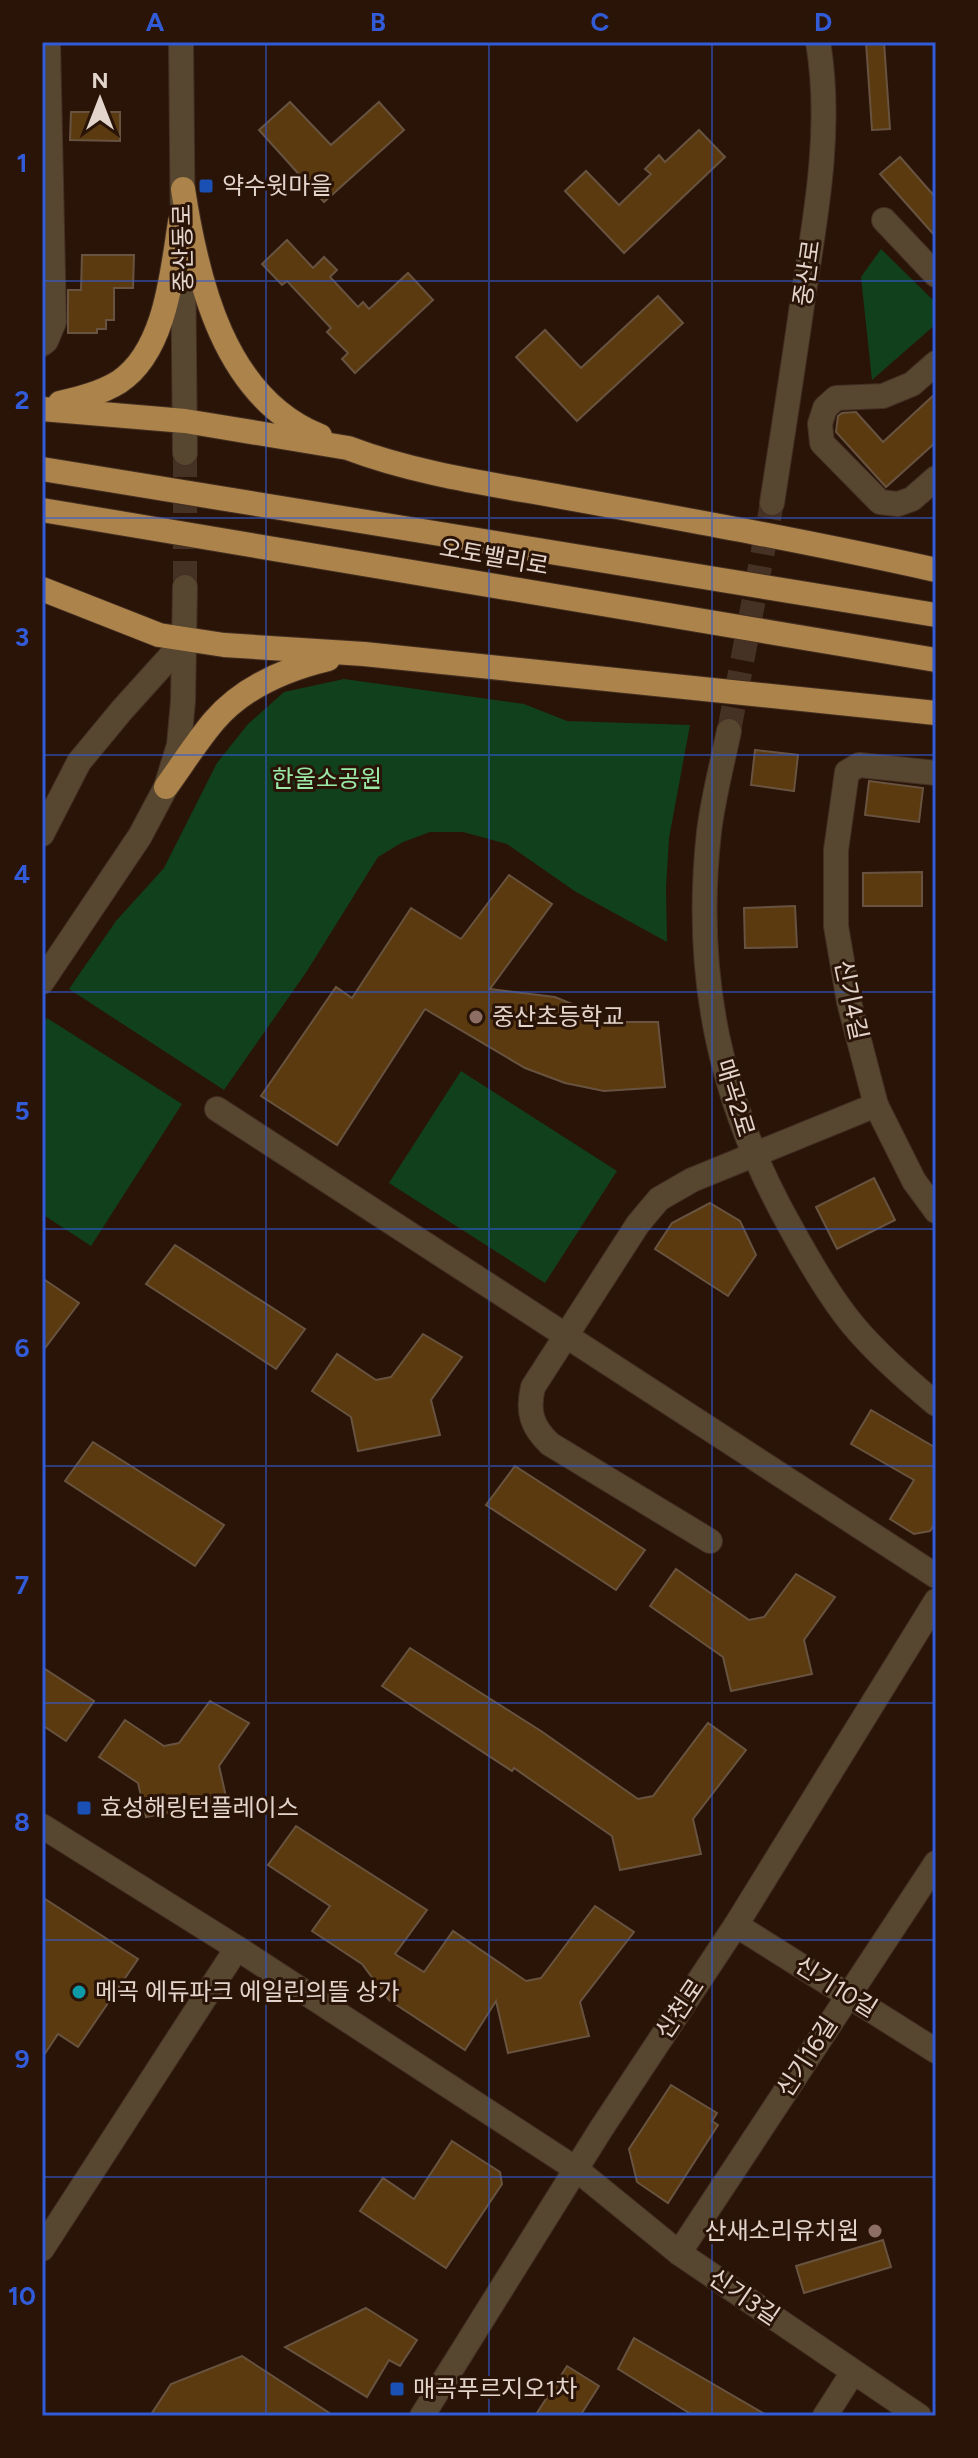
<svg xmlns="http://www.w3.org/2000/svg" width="978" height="2458" font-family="Figtree,'Noto Sans KR',sans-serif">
<rect width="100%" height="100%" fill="#2a1408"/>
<g fill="#11401d">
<path d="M881 249 934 301 936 324 872 380 861 277Z"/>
<path d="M344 679 524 704 567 721 690 725 669 838 666 888 667 942 576 892 507 844 463 832H430L403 842 378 857 307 971 224 1090 69 989 116 921 164 868 217 763 248 724 284 692Z"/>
<path d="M47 1018 182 1104 91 1246 42 1214V1025Z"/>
<path d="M461 1071 617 1171 545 1283 389 1183Z"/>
</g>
<g fill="#5b3a10" stroke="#67533f" stroke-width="2">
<path d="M866 42H884L890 129 872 130Z"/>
<path d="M290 102 331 145 379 102 404 130 324 202 259 130Z"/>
<path d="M71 112H120V141L70 140Z"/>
<path d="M699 130 725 157 624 253 565 191 586 171 619 205 651 174 645 169 659 155 665 162Z"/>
<path d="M900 157 936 198V237L880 174Z"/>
<path d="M287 240 313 268 324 257 337 270 330 277 358 307 363 302 369 309 408 273 433 300 355 373 342 359 348 353 327 332 331 328 287 281 282 285 262 264Z"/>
<path d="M82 255H134L133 288H114V320H106V329H97V333H68V290H81Z"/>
<path d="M658 296 683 323 577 421 516 357 545 330 581 368Z"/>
<path d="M936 393V442L886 487 836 432 838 416 842 413 856 412 883 442Z"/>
<path d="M755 750 798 755 794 791 751 785Z"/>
<path d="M869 781 923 788 919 822 865 815Z"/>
<path d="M922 872V906H863V873Z"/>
<path d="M509 875 552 904 490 989 555 997 572 1004 601 1022H658L665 1087 604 1091 565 1083 525 1068 425 1009 337 1145 261 1096 336 987 352 998 411 908 461 939Z"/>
<path d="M795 906 797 947 745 948 744 908Z"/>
<path d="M874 1178 895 1220 837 1249 816 1207Z"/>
<path d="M710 1203 740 1221 756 1255 728 1296 655 1249 672 1223Z"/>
<path d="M175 1245 305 1329 276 1369 146 1284Z"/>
<path d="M42 1278 79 1303 42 1352Z"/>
<path d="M423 1334 462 1357 431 1400 440 1435 358 1451 351 1417 312 1391 337 1354 376 1380 391 1377Z"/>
<path d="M871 1410 936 1448V1522L930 1531 914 1534 890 1519 914 1480 851 1444Z"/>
<path d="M93 1442 224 1525 195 1566 65 1481Z"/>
<path d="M515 1466 645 1550 616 1590 486 1505Z"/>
<path d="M676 1569 749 1620 764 1617 796 1574 835 1597 804 1640 812 1674 731 1691 723 1657 650 1606Z"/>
<path d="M410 1648 541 1731 638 1799 653 1796 708 1723 746 1750 693 1819 701 1854 620 1870 612 1836 514 1768 512 1771 382 1686Z"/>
<path d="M42 1667 94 1701 66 1741 42 1725Z"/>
<path d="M210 1701 249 1723 219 1766 227 1801 146 1817 138 1783 99 1757 125 1720 164 1746 179 1743Z"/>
<path d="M296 1826 427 1910 395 1954 424 1972 453 1931 526 1981 541 1978 595 1906 634 1932 580 2002 589 2036 508 2053 496 2001 465 2050 389 2000 362 1964 312 1931 330 1906 268 1865Z"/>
<path d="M42 1897 138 1959 78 2047 58 2034 42 2058Z"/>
<path d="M671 2085 717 2113 712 2121 718 2125 668 2203 637 2182 629 2149Z"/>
<path d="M452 2141 500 2172 502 2184 446 2268 360 2211 383 2178 414 2199Z"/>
<path d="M883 2240 891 2267 804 2293 796 2266Z"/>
<path d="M366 2308 417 2340 400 2366 389 2360 367 2397 285 2347Z"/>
<path d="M634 2338 768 2416H694L618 2369Z"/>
<path d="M242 2356 334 2416H150L171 2384Z"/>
<path d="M567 2366 599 2386 580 2416H535Z"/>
</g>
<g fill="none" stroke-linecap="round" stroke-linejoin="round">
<g stroke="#463125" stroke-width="24" stroke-dasharray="24 12" stroke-linecap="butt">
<path d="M185 453V587"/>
<path d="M729 731 772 503"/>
</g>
<defs>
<g id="minor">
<path d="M181 42 185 453"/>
<path d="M884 220 936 275"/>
<path d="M42 344 46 341 54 322 48 42"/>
<path d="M936 363 912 384 883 396 836 398 825 408 820 424 822 443 880 502 898 504 912 499 936 478"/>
<path d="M772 503C783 432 794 362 804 291 817 210 832 124 818 42"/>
<path d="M729 731C722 765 713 798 709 832 693 976 720 1102 791 1228 809 1261 829 1296 853 1325 877 1354 907 1380 936 1404"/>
<path d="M936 773 859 765 847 772 836 850V926L849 1002 876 1105 914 1181 936 1211"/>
<path d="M42 834 79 762 122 710 186 639"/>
<path d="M42 982 140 836 166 787 179 745 183 701 185 587"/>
<path d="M217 1109 936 1576"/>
<path d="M710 1541 550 1444C532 1427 527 1412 533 1387L638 1224 659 1199 692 1180 876 1105"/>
<path d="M42 1826 237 1948 576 2169 679 2253 919 2416"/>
<path d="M736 1925 936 2051"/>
<path d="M42 2249 237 1948"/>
<path d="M679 2253 936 1863"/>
<path d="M422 2416 601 2129 736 1925 936 1601"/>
<path d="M825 2416 853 2372"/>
</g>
<g id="highway">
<path d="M183 189C197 280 224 398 320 436"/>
<path d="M60 403C81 398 101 393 119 382 166 351 172 272 180 222"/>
<path d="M42 409 185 421 348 448C419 475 498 485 573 499 694 521 815 543 936 570"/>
<path d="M42 469 936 615"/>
<path d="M42 510 936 660"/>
<path d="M42 589 159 635 224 645 364 654 936 713"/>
<path d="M166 787C182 765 197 741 214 721 244 686 286 669 328 659"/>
</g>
</defs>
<use href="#minor" stroke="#442f23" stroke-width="26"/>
<use href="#highway" stroke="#442f23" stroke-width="26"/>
<use href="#minor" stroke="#574731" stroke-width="24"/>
<use href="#highway" stroke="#ac834a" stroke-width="24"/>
</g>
<path fill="none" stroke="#315bd7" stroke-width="2" stroke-opacity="0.55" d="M266 42V2416M489 42V2416M712 42V2416M42 281H936M42 518H936M42 755H936M42 992H936M42 1229H936M42 1466H936M42 1703H936M42 1940H936M42 2177H936"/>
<g fill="#1a4fb4" stroke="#2a1408" stroke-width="3">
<rect x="198" y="178" width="16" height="16" rx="4"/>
<rect x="76" y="1800" width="16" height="16" rx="4"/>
<rect x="389" y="2381" width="16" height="16" rx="4"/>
</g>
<g fill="#8d6e63" stroke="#2a1408" stroke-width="3">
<circle cx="476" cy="1017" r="8"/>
<circle cx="875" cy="2231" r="8"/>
</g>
<circle fill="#0f9aa8" stroke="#2a1408" stroke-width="3" cx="79" cy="1992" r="8"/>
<g text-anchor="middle" stroke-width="6" stroke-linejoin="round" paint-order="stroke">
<g font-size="24" fill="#e3d4cc" stroke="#2a1408" text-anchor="start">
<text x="222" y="194">약수윗마을</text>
<text x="492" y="1025">중산초등학교</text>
<text x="100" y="1816">효성해링턴플레이스</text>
<text x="95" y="2000">메곡 에듀파크 에일린의뜰 상가</text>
<text x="859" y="2239" text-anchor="end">산새소리유치원</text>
<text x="413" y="2397">매곡푸르지오1차</text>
</g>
<g font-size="24" fill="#e3d4cc" stroke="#2a1408">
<text transform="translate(183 248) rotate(-91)" y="8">중산동로</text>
<text transform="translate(807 273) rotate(-82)" y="8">중산로</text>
<text transform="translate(494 557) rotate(10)" y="8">오토밸리로</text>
<text transform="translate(851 1000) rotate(78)" y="8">신기4길</text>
<text transform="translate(735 1098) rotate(73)" y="8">매곡2로</text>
<text transform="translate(836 1987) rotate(32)" y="8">신기10길</text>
<text transform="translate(680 2009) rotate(-56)" y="8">신천로</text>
<text transform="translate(807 2057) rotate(-57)" y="8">신기16길</text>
<text transform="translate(744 2297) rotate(34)" y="8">신기3길</text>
</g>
<g font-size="24" fill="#9ae9a7" stroke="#2a1408">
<text x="327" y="787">한울소공원</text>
</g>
</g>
<rect width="978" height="2458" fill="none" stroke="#2a1408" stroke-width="88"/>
<g transform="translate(100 100)" stroke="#2a1408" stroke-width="6" paint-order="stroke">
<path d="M0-6L14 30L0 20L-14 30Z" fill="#e3d4cc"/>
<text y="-12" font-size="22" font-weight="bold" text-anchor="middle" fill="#e3d4cc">N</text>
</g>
<rect x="44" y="44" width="890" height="2370" fill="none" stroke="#315bd7" stroke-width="3"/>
<g font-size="26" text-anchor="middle" font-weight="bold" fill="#315bd7">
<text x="155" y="31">A</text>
<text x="378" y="31">B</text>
<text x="600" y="31">C</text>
<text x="823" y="31">D</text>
<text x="22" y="172">1</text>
<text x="22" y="409">2</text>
<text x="22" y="646">3</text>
<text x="22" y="883">4</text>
<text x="22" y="1120">5</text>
<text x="22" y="1357">6</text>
<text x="22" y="1594">7</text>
<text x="22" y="1831">8</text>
<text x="22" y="2068">9</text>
<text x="22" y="2305">10</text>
</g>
</svg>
